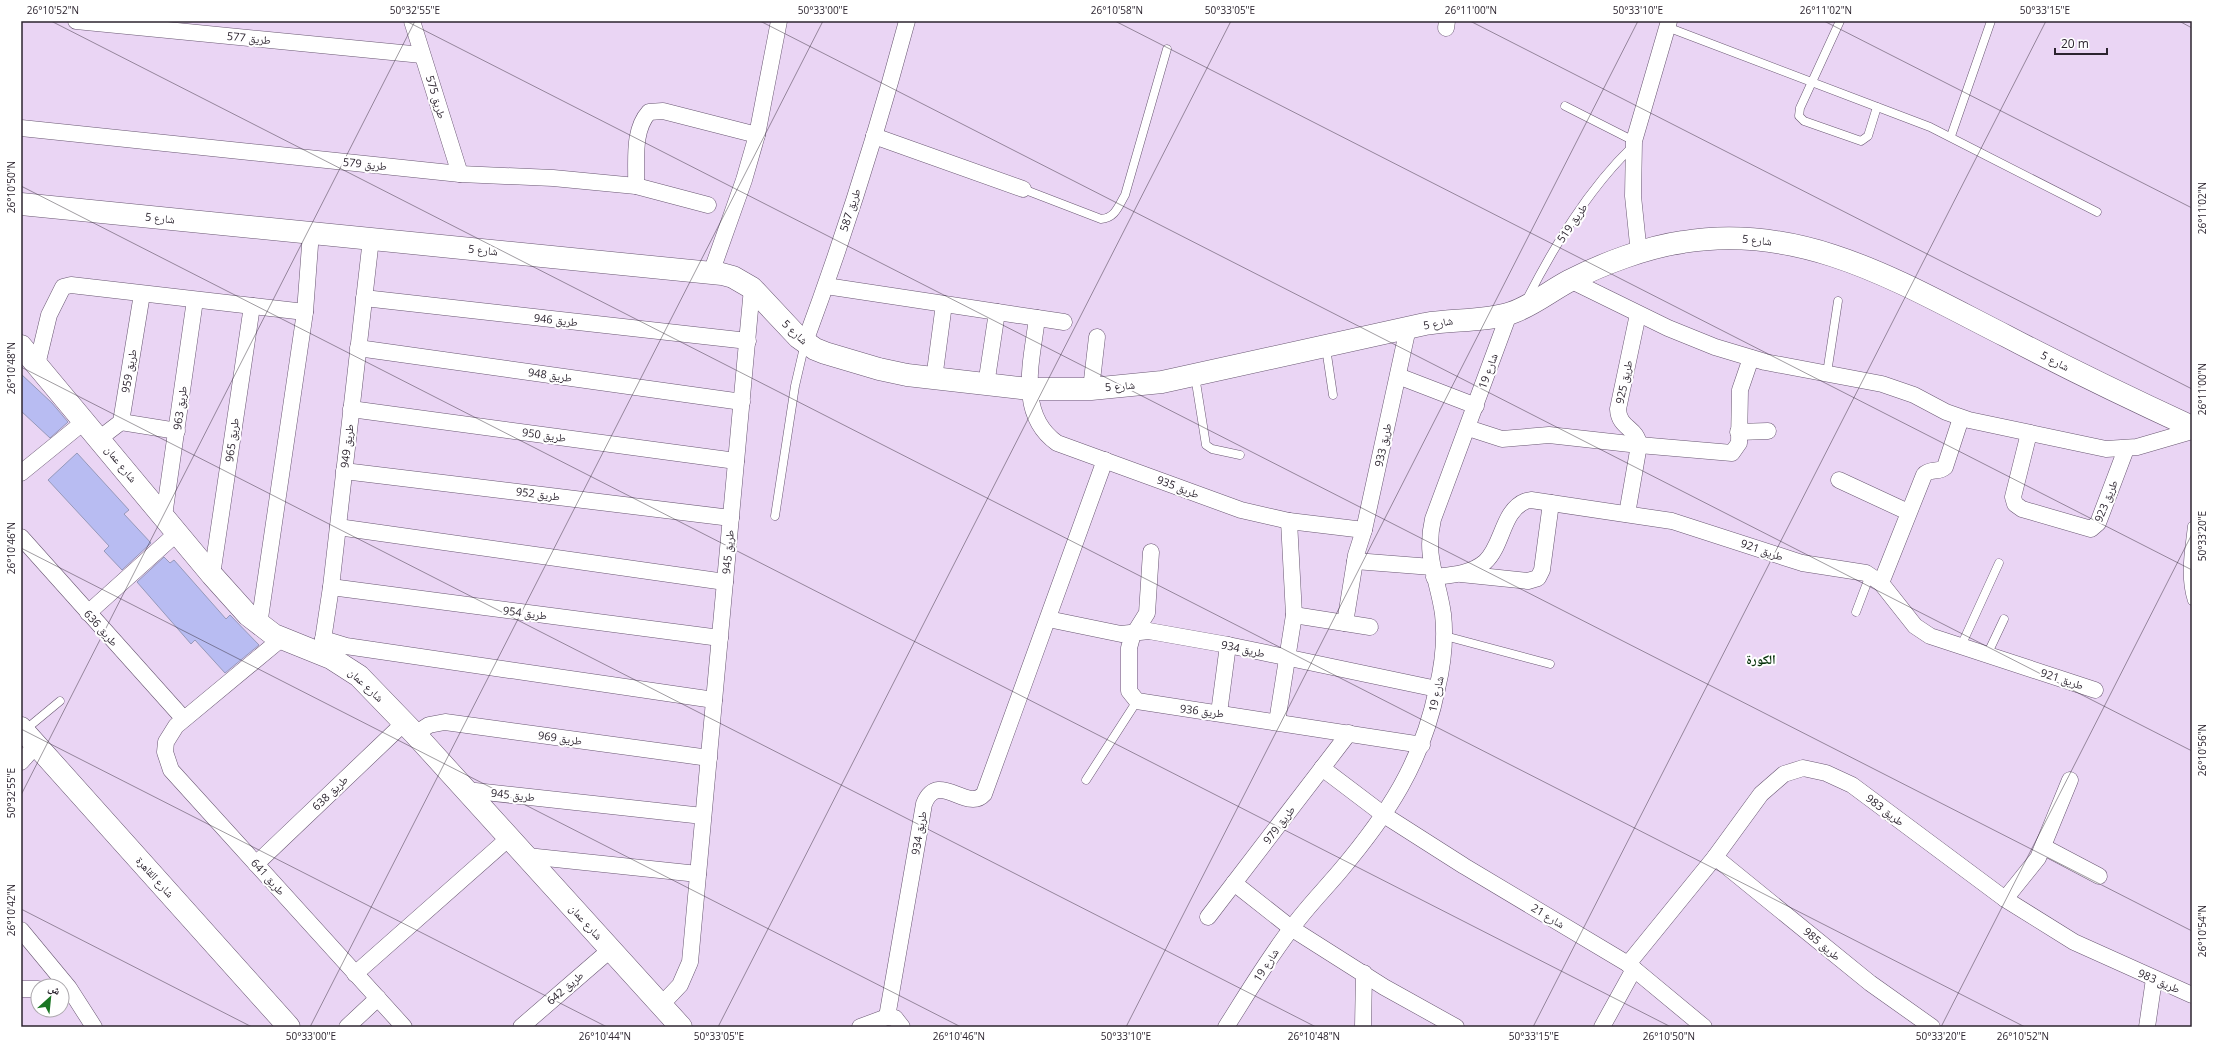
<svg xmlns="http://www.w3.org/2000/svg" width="2213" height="1048" font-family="'Open Sans','Noto Naskh Arabic',sans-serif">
<rect width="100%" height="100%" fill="#ead5f4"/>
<g fill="#b8bcf2" stroke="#9699ba">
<path d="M21 374 52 403 68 422 50 438 21 411Z"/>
<path d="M77 453 129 510 124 514 151 543 122 570 104 551 109 546 48 480Z"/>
<path d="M164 557 170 563 174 560 226 619 230 615 259 645 225 673 195 640 191 644 137 582Z"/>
</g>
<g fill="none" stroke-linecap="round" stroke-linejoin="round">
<defs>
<g id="lane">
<path d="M1840 21 1800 108 1799 116 1804 121 1861 141 1868 136 1877 107"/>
<path d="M1667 27 1930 127 2097 212"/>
<path d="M1565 106 1634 141"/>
<path d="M1951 136 1991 21"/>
<path d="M1023 189 1101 219C1115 218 1118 207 1125 195L1167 49"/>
<path d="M1526 301C1554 246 1588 189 1633 146"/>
<path d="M1326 348 1333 395"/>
<path d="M1827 373 1838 301"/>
<path d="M1195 376 1206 445 1212 449 1240 455"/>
<path d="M775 516 795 386 805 343"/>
<path d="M2192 526C2189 552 2184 576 2192 601"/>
<path d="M1856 612 1870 575"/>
<path d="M1445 636 1550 664"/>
<path d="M1961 646 1999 563"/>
<path d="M1987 655 2004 619"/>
<path d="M25 730 60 701"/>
<path d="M1086 780 1137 701"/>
</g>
<g id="street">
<path d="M76 21 422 55"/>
<path d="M412 21 460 174"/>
<path d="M1446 28 1447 21"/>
<path d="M21 128 460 174 553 178 636 186 708 205"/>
<path d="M874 136 1023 189"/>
<path d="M636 186C637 161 632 131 649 112L663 111 757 135"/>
<path d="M1639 254 1633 196 1634 141 1669 21"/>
<path d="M711 273 744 180 757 135 779 21"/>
<path d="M1570 280 1668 328 1715 347 1765 362 1882 384 1914 395 1946 412 1969 420 2106 449 2137 447 2192 431"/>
<path d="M826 286 1064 322"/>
<path d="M364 298 748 341"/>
<path d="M1037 318C1032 360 1016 414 1057 443L1241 510 1289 521 1364 530"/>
<path d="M805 342C844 237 878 129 907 21"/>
<path d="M358 348 742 402"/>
<path d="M37 365 49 315 63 287 71 285 305 312"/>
<path d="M1398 376 1476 406"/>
<path d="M934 379 944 304"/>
<path d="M986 385 997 312"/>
<path d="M1091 389 1097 337"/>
<path d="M351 409 736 461"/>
<path d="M121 422 177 431"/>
<path d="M1468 428 1502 439 1549 435 1639 445 1732 453 1739 443 1740 390 1751 358"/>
<path d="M1738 432 1768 431"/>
<path d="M2029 433 2013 497 2015 504 2022 509 2091 529 2098 523 2126 449"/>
<path d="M100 438 121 422 142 294"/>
<path d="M344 471 731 518"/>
<path d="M21 473 85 421"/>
<path d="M1839 480 1908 512"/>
<path d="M1627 514 1639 445C1637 427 1619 429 1618 409L1638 314"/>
<path d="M164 516 195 300"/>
<path d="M338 527 725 582"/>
<path d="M21 537 183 718"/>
<path d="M1151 552 1147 613 1132 637 1129 648V691L1137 701 1422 745"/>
<path d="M1355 561 1432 567"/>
<path d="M1461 574 1528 581 1538 578 1542 570 1551 503"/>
<path d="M212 575 252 306"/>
<path d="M1434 577C1452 575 1471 574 1485 562 1503 546 1502 510 1526 501L1531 500 1672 521 1802 563 1866 573 1881 583 1915 626 1930 636 2095 690"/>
<path d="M1881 583 1924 475C1930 468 1939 473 1945 467L1961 418"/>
<path d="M331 587 720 638"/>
<path d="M88 613 177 533"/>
<path d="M1294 615 1370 627"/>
<path d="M1048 619 1121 634 1149 631 1228 645 1437 689"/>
<path d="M1345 623 1356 555 1364 530 1408 328"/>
<path d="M259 625 305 312 311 232"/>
<path d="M281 639 176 726 166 742 165 752 171 770 404 1027"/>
<path d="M323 639 346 646 714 700"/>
<path d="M321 653 331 587 371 239"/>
<path d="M1219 713 1228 645"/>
<path d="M1277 722 1294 615 1289 521"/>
<path d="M415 734 429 725 445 722 709 758"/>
<path d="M21 762 36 745"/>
<path d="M1322 768 1384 815 1464 866 1628 964 1704 1027"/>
<path d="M466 790 703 816"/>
<path d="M2044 847 2099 876"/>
<path d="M527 856 698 874"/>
<path d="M1715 857 1870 983 1932 1027"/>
<path d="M256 864 404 723"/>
<path d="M1234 883 1291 928 1384 987 1456 1027"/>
<path d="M2005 899 2038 858 2070 780"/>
<path d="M1208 917 1349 733"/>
<path d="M21 930 69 988 94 1027"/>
<path d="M1628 964 1715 857 1761 794 1784 774 1803 768 1826 773 1852 785 2005 899 2074 942 2192 995"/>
<path d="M355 974 509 838"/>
<path d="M21 989H38"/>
<path d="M662 1004 680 985 690 962 752 288"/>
<path d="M887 1017 924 804C938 769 967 813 984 794L1105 460"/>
<path d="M347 1027 378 998"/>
<path d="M521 1027 610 950"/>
<path d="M860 1027 887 1017 895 1018 902 1027"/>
<path d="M1226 1027C1247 994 1267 960 1291 929 1306 908 1324 890 1340 871 1388 814 1422 763 1437 689 1443 664 1446 640 1443 614 1438 578 1424 558 1433 519L1509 314"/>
<path d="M1363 1027 1364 973"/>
<path d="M1602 1027 1634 969"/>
<path d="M2147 1027 2154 979"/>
</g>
<g id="secondary">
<path d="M21 204 722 274 733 277 752 288 798 337 815 349 825 353 879 369 907 375 1029 389H1091L1162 382 1425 324C1453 319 1484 322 1511 313 1532 306 1550 291 1569 281 1602 264 1647 247 1683 242 1804 222 1903 284 2006 336 2067 368 2129 398 2192 427"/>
<path d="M21 346 212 575 248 615 274 635 331 658 359 676 415 734 681 1027"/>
<path d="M21 728 289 1027"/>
</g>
</defs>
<use href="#lane" stroke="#695772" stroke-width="9"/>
<use href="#street" stroke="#695772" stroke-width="17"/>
<use href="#secondary" stroke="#695772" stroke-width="23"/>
<use href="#lane" stroke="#fff" stroke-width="8"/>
<use href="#street" stroke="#fff" stroke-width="16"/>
<use href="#secondary" stroke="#fff" stroke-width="22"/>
</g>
<path fill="none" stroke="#2c242f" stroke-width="1" stroke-opacity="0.45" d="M51 21 2025 1027M406 21 2192 931M760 21 2192 751M1115 21 2192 570M1470 21 2192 389M1824 21 2192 208M2179 21 2192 28M21 186 1671 1027M21 367 1316 1027M21 548 961 1027M21 729 607 1027M21 795 415 21M21 909 252 1027M310 1027 823 21M718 1027 1231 21M1126 1027 1638 21M1533 1027 2046 21M1941 1027 2192 534"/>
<g text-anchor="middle" stroke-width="4" stroke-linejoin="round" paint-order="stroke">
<g font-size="11" fill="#2c242f" stroke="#fff">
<text transform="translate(249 38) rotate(6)" y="4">طريق 577</text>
<text transform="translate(436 97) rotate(73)" y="4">طريق 575</text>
<text transform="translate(365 164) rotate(6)" y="4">طريق 579</text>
<text transform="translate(850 210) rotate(-72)" y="4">طريق 587</text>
<text transform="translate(160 218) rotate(6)" y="4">شارع 5</text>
<text transform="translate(1572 223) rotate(-56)" y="4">طريق 519</text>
<text transform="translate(1757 240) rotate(6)" y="4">شارع 5</text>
<text transform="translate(483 250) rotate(6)" y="4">شارع 5</text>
<text transform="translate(556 320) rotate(6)" y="4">طريق 946</text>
<text transform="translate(1438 323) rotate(-10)" y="4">شارع 5</text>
<text transform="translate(795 332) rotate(43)" y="4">شارع 5</text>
<text transform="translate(2055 361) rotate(27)" y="4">شارع 5</text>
<text transform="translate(129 371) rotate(-80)" y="4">طريق 959</text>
<text transform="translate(1488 371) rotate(-70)" y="4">شارع 19</text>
<text transform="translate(550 375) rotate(8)" y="4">طريق 948</text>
<text transform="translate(1624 382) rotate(-78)" y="4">طريق 925</text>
<text transform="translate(1120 386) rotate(-5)" y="4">شارع 5</text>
<text transform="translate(180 408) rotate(-82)" y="4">طريق 963</text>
<text transform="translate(544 435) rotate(8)" y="4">طريق 950</text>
<text transform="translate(232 440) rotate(-82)" y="4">طريق 965</text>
<text transform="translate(1383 445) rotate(-78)" y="4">طريق 933</text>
<text transform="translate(347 446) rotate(-83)" y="4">طريق 949</text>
<text transform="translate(121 464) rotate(51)" y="4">شارع عمان</text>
<text transform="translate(1178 487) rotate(21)" y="4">طريق 935</text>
<text transform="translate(538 494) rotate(7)" y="4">طريق 952</text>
<text transform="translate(2106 501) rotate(-68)" y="4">طريق 923</text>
<text transform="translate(1762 550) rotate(19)" y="4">طريق 921</text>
<text transform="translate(728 552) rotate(-85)" y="4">طريق 945</text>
<text transform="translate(525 613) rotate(7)" y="4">طريق 954</text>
<text transform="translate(101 628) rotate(48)" y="4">طريق 636</text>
<text transform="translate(1243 649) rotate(12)" y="4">طريق 934</text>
<text transform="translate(2062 679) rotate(18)" y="4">طريق 921</text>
<text transform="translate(366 685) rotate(43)" y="4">شارع عمان</text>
<text transform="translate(1436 694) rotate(-78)" y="4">شارع 19</text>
<text transform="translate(1202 711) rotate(7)" y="4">طريق 936</text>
<text transform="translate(560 738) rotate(8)" y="4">طريق 969</text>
<text transform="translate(330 793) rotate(-44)" y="4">طريق 638</text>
<text transform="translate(513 795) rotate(6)" y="4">طريق 945</text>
<text transform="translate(1885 810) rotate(37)" y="4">طريق 983</text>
<text transform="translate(1279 825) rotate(-53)" y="4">طريق 979</text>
<text transform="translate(919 833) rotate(-80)" y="4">طريق 934</text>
<text transform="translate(155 877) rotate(48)" y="4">شارع القاهرة</text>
<text transform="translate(268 877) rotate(48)" y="4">طريق 641</text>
<text transform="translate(1548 916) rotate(31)" y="4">شارع 21</text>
<text transform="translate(586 922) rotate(48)" y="4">شارع عمان</text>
<text transform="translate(1822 944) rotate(40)" y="4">طريق 985</text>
<text transform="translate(1266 965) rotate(-57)" y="4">شارع 19</text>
<text transform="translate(2159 981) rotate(23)" y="4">طريق 983</text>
<text transform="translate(565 988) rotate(-41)" y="4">طريق 642</text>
</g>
<g font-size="13" font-weight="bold" fill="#08330c" stroke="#fff">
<text x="1761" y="664">الكورة</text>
</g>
</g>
<rect width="2213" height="1048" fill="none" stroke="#ffffff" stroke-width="44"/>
<g transform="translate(50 998) rotate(27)"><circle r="19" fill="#ffffff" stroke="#aba7ac"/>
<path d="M0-3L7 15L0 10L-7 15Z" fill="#1a7523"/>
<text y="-6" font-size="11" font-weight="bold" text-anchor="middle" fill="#2c242f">ش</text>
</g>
<path d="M2055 48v6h52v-6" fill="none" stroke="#2c242f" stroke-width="2"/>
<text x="2061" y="48" font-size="12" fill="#2c242f" stroke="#ffffff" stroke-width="3" paint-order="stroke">20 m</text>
<rect x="22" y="22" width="2169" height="1004" fill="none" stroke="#2c242f" stroke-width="1.5"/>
<g font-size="10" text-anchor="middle" fill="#2c242f">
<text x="53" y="14">26°10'52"N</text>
<text x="415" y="14">50°32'55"E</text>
<text x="823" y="14">50°33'00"E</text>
<text x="1117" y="14">26°10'58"N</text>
<text x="1230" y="14">50°33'05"E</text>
<text x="1471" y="14">26°11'00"N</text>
<text x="1638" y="14">50°33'10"E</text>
<text x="1826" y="14">26°11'02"N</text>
<text x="2045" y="14">50°33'15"E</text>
<text transform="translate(11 187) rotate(-90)" y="4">26°10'50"N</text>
<text transform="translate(2202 208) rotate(-90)" y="4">26°11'02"N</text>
<text transform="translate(11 368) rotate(-90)" y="4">26°10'48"N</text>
<text transform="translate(2202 389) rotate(-90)" y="4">26°11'00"N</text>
<text transform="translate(2202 536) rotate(-90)" y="4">50°33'20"E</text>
<text transform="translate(11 548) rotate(-90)" y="4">26°10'46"N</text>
<text transform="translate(2202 750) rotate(-90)" y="4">26°10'56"N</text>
<text transform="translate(11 793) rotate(-90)" y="4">50°32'55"E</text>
<text transform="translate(11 910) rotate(-90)" y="4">26°10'42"N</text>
<text transform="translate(2202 931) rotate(-90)" y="4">26°10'54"N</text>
<text x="311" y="1040">50°33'00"E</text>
<text x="605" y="1040">26°10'44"N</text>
<text x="719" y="1040">50°33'05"E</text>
<text x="959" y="1040">26°10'46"N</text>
<text x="1126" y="1040">50°33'10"E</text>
<text x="1314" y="1040">26°10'48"N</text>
<text x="1534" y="1040">50°33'15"E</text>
<text x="1669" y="1040">26°10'50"N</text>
<text x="1941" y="1040">50°33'20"E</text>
<text x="2023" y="1040">26°10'52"N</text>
</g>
</svg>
